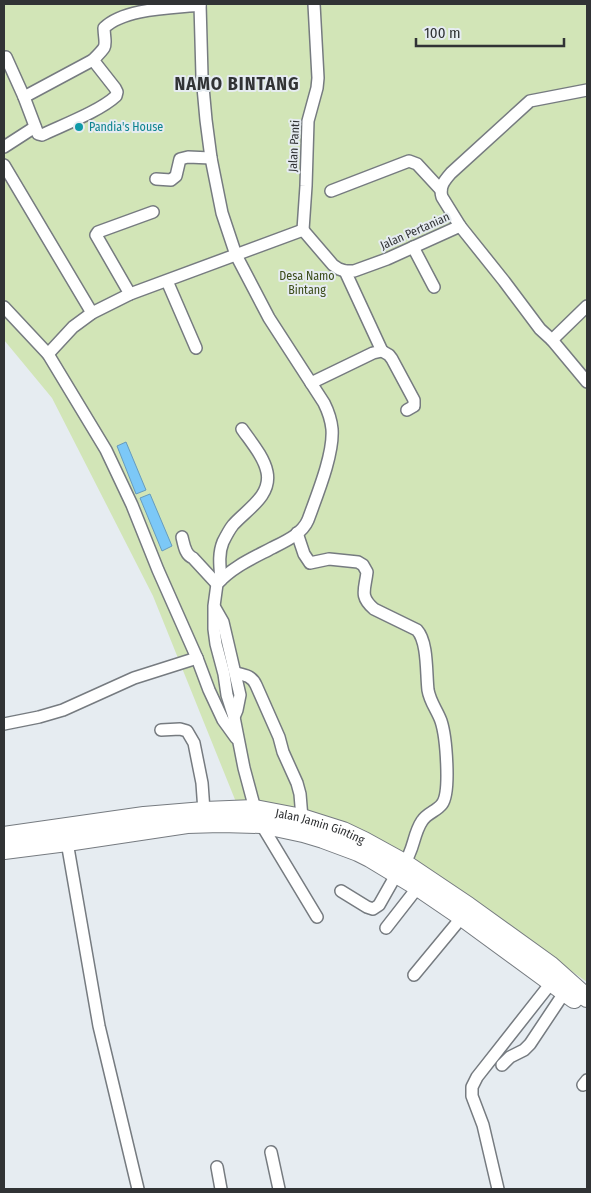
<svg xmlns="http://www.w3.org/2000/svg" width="591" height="1193" font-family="'Fira Sans Condensed',sans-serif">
<rect width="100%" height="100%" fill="#e6ecf1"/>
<path fill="#d2e5b7" d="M4 4H587V982L429 871 328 817 259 806 240 812 153 596 52 398 4 340Z"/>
<g fill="#7cc8f7" stroke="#669bbd">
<path d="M126 442 146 490 136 494 117 446Z"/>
<path d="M150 494 172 546 162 551 140 498Z"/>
</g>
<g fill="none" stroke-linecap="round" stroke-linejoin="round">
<defs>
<g id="minor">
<path d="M200 4 202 76 206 120 211 158 222 213 236 255 269 318 324 403C328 411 331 419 332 429 334 454 317 495 308 520 302 534 286 541 272 548 253 558 232 567 217 584L214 606V629L216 644 224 674 227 695 234 717 244 768 255 809"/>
<path d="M6 57 24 97 38 134 42 135C63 125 100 111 116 96L117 92 115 88 93 60"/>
<path d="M24 97 93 60C109 44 105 48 104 28 124 8 173 8 200 5"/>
<path d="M4 147 35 127"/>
<path d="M4 165 92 313"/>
<path d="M156 179 171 180 176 176 180 159 188 157 211 158"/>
<path d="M331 191 409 161 417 164 441 190"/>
<path d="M460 226 504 281 540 329 552 340 587 306"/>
<path d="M303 230 306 186 308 121 317 88 318 78 314 4"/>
<path d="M413 247 434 287"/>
<path d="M345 271 382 351"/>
<path d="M167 281 196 348"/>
<path d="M130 294 96 235 98 232 153 212"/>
<path d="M4 307 48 354 106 450 132 505 158 570 197 658 209 690 223 720 236 738"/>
<path d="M552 340 587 382"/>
<path d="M48 354 73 327 92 313 130 294 303 230 333 265 339 269 345 271H354L387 259 460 226 442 197C439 187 444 181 451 173L530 101 587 90"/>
<path d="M311 383 373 353 382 351 389 355 392 359 414 400V406L407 410"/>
<path d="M297 533 304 554 310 563 329 559 358 562 363 565 367 572C365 590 359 596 374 609L417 630C428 642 426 673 428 690 430 702 437 710 441 721 446 736 451 792 442 804 437 811 427 813 422 821 413 834 414 851 404 863"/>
<path d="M182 537C184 545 185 555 193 558L217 584"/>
<path d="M221 580C220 567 218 554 223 542 226 536 229 530 233 525 246 510 272 496 267 472 264 457 251 442 242 429"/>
<path d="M215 608 223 622 240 695 237 710 234 717"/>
<path d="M236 673C245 675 252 676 256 685L279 737 283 752 297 783 300 794 302 818"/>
<path d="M4 724 39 717 63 710 134 678 197 658"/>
<path d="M161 730 180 729 187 731 194 743 202 783 204 811"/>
<path d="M261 824 317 917"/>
<path d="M67 836V842L99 1026 138 1189"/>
<path d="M341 891 367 907 373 909 379 905 396 875"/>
<path d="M386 928 418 887"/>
<path d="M414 975 462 917"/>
<path d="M502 1065 510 1057 524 1050 530 1044 568 987"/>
<path d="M583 1085 587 1080"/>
<path d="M271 1152 279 1189"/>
<path d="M217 1167 221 1189"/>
<path d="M498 1189 483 1125 472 1096V1087L477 1077 551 983"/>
</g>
<g id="highway">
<path id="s1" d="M4 836 144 816 204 811 255 809 302 818 343 831 364 841 404 863 468 906 550 965 587 998"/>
<path d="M4 850 67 842 187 824 221 823 261 824 303 833 323 839 358 852 370 858 418 887 462 917 574 999"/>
</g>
</defs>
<use href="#minor" stroke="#767b80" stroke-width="14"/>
<use href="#highway" stroke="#767b80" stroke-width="20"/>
<use href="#minor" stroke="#fff" stroke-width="11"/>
<use href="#highway" stroke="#fff" stroke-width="18"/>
</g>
<circle fill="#0f9aa8" stroke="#e6ecf1" stroke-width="2" cx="79" cy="127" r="5"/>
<g text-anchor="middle" stroke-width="4" stroke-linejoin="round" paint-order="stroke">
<g font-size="12" fill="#0d838f" stroke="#e6ecf1" text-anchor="start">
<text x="89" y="131">Pandia's House</text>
</g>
<g font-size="12" fill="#313335" stroke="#e6ecf1">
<text transform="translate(294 146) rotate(-87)" y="4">Jalan Panti</text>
<text transform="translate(415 231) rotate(-24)" y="4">Jalan Pertanian</text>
<text dy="4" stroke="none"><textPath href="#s1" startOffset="320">Jalan Jamin Ginting</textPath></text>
</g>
<g font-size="12" fill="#3b4c19" stroke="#e6ecf1">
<text x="307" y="280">Desa Namo<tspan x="307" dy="14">Bintang</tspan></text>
</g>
<g font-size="18" font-weight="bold" letter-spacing="1" fill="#313335" stroke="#e6ecf1">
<text x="237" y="90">NAMO BINTANG</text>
</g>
</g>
<rect width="591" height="1193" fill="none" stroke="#313335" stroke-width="10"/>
<path d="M416 38v8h148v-8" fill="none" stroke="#313335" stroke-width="2.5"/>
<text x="424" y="38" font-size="15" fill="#313335" stroke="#e6ecf1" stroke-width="4" paint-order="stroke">100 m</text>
</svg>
